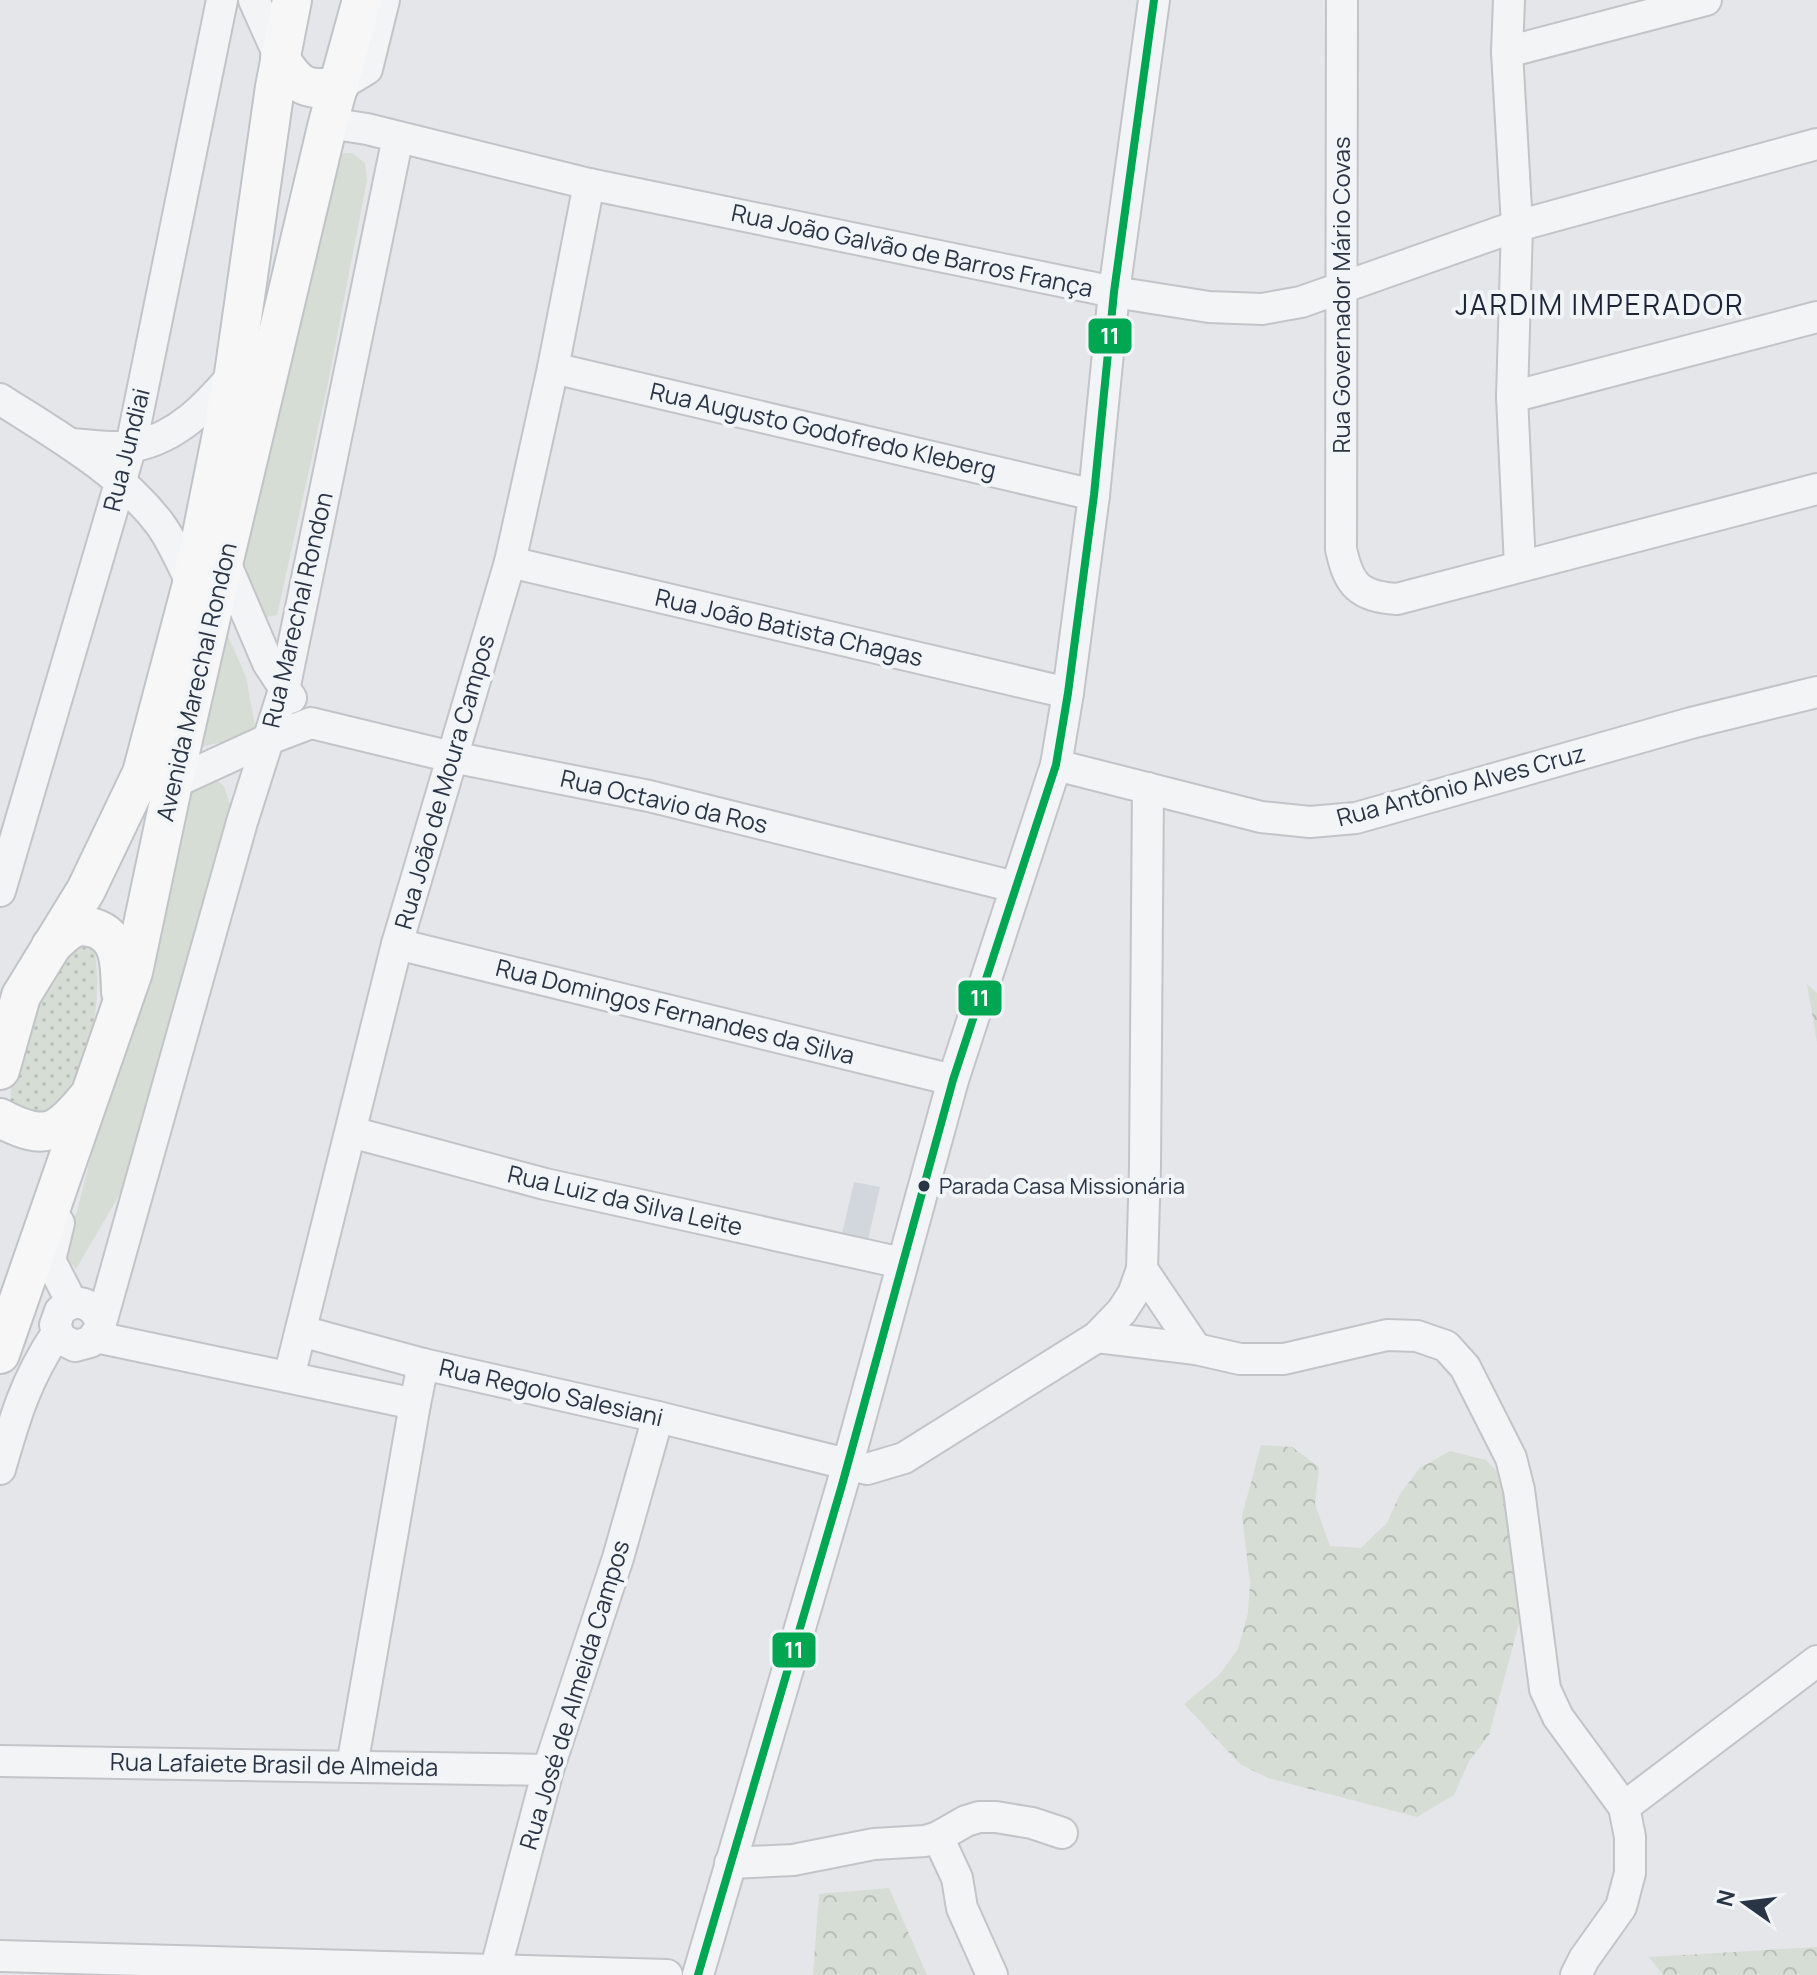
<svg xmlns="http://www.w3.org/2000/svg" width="1817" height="1975" font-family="Manrope,sans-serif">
<defs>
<pattern id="grass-dots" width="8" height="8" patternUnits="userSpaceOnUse" patternTransform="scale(2)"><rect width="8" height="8" fill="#d5ddd4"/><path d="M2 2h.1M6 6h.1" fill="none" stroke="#b7beb7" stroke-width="1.8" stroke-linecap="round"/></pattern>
<pattern id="forest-crowns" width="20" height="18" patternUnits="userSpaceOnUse" patternTransform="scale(2)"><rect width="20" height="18" fill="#d5ddd4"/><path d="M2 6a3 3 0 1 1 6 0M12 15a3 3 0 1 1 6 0" fill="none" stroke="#b7beb7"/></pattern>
</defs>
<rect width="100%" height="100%" fill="#e4e6e9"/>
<path fill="#d2d6dd" d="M854 1182 880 1187 868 1240 842 1234Z"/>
<path fill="url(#grass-dots)" d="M81 941 94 949C103 994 93 1053 66 1092 59 1103 50 1112 43 1122L10 1104 14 1052 34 991Z"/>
<g fill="url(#forest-crowns)">
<path d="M1807 984 1817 993V1042Z"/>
<path d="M1261 1445 1292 1447 1319 1467 1315 1504 1330 1546 1361 1548 1387 1523 1400 1494 1420 1468 1450 1451 1486 1460 1511 1486 1537 1556 1489 1735 1469 1761 1454 1795 1417 1817 1268 1778 1240 1764 1184 1704 1219 1675 1238 1649 1248 1613 1250 1582 1242 1516Z"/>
<path d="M889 1888 927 1975H813L819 1894Z"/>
<path d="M1817 1947V1975H1663L1649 1957Z"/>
</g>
<g fill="#d5ddd4">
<path d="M352 153 365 163 367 180 327 388 277 615 262 618 239 567 330 154Z"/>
<path d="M224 627 246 677 255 726 240 740 217 743 193 750Z"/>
<path d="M208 773 224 786 231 808 122 1190 76 1269C55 1245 64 1238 77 1212L180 799Z"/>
</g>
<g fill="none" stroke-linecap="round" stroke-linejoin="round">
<defs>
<g id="minor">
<path d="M254 0 280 58"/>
<path d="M1342 0 1341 549C1349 586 1359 596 1397 599L1817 489"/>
<path d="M1509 0 1507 52 1517 226 1512 397 1520 566"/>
<path d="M1507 52 1706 0"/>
<path d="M339 86 367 69 384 0"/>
<path d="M328 123 367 129 589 184 1114 292 1209 307 1262 309 1301 302 1517 226 1817 144"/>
<path d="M553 368 1094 495"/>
<path d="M1512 397 1817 317"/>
<path d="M0 399C56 435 119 470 160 524 173 542 182 564 192 584"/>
<path d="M71 444C91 445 114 449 134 446 177 438 207 406 234 374"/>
<path d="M224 560 268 663 291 698"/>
<path d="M510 562 1068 693"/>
<path d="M1056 765 1261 817 1310 822 1356 818 1691 723 1817 692"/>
<path d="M173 783 269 739 311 723 452 757 649 796 1015 887"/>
<path d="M0 891 131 446 222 0"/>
<path d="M397 944 953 1080"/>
<path d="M351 1132 545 1184 902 1263"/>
<path d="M59 1223 50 1260 72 1303"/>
<path d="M1142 1269 1196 1349"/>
<path d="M100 1322C94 1302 75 1297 60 1311L55 1325 61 1339 75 1346 90 1342 99 1330 242 822 284 690 398 137"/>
<path d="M301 1331 423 1364"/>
<path d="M96 1337 415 1404 423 1364 658 1417 867 1469 904 1458 1097 1337 1196 1349 1240 1359H1284L1387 1335 1417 1336 1446 1346 1465 1367 1511 1458 1519 1490 1545 1689 1558 1717 1624 1807 1630 1837V1873L1621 1907 1584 1959 1576 1975"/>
<path d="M1097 1337 1122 1311 1133 1294 1142 1269 1145 1166 1148 788"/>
<path d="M289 1377 397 944 510 562 553 368 589 184"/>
<path d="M0 1469C15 1417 26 1379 57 1333"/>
<path d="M0 1761 548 1770"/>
<path d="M352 1766 415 1404"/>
<path d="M1624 1807 1817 1661"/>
<path d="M938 1837 957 1878 962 1908 992 1975"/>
<path d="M730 1863 793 1860 874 1844 925 1841 938 1837 966 1821 979 1817H996L1032 1823 1062 1833"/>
<path d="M0 1956 667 1975"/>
<path d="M494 1975 548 1770 618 1558 658 1417"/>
<path d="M698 1975 842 1485 953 1080 1056 765 1068 693 1094 495 1114 292 1154 0"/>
</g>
<g id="major">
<path d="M280 58C297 86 306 92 339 86"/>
<path d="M51 946C57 941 63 934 70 930 78 925 85 926 94 928 122 937 120 967 121 992"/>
<path d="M0 1070 21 996 86 890 142 773 192 584 234 374 275 87 292 0"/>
<path d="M0 1118C46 1142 58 1134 88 1097"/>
<path d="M0 1354 133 972 173 783 224 560 328 123 362 0"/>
</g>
</defs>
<use href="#minor" stroke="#c2c4c7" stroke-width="34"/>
<use href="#major" stroke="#c0c3c7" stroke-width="42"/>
<use href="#minor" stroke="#f3f4f6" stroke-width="30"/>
<use href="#major" stroke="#f7f7f7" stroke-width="38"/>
<defs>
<path id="bus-1" d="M698 1975 842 1485 953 1080 1056 765 1068 693 1094 495 1114 292 1154 0"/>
</defs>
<use href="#bus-1" stroke="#f2f5f8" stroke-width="14"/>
<use href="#bus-1" stroke="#00a651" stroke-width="8"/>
</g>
<circle fill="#293445" stroke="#f2f5f8" stroke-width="3" cx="924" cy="1186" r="7"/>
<g text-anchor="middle" stroke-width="8" stroke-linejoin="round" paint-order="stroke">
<g font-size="22" fill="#293445" stroke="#f2f5f8" text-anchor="start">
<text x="939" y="1194">Parada Casa Missionária</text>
</g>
<g font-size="24" fill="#293445" stroke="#f2f5f8">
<text transform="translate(912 251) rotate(12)" y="8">Rua João Galvão de Barros França</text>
<text transform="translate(1342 295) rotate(-90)" y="8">Rua Governador Mário Covas</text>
<text transform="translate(823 431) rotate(13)" y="8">Rua Augusto Godofredo Kleberg</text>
<text transform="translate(127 450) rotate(-76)" y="8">Rua Jundiai</text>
<text transform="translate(298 610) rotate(-77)" y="8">Rua Marechal Rondon</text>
<text transform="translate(789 628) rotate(13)" y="8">Rua João Batista Chagas</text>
<text transform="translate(197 682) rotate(-77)" y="8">Avenida Marechal Rondon</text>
<text transform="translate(445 782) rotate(-74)" y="8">Rua João de Moura Campos</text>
<text transform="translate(1461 786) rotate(-15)" y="8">Rua Antônio Alves Cruz</text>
<text transform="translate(664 802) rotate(13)" y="8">Rua Octavio da Ros</text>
<text transform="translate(675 1012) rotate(14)" y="8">Rua Domingos Fernandes da Silva</text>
<text transform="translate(625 1201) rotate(13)" y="8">Rua Luiz da Silva Leite</text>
<text transform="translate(551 1393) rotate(13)" y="8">Rua Regolo Salesiani</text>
<text transform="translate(575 1695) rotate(-73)" y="8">Rua José de Almeida Campos</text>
<text transform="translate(274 1765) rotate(1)" y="8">Rua Lafaiete Brasil de Almeida</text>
</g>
<g font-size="28" letter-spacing="2" fill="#1b2536" stroke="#f2f5f8">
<text x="1600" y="315">JARDIM IMPERADOR</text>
</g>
</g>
<g stroke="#f2f5f8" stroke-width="3">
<rect x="1087" y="317" width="46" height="38" rx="8" fill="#00a651"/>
<rect x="957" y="979" width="46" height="38" rx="8" fill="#00a651"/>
<rect x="771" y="1631" width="46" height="38" rx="8" fill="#00a651"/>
</g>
<g font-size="22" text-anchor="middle" font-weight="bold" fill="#fff">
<text x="1110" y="344">11</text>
<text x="980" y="1006">11</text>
<text x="794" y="1658">11</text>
</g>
<g transform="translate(1745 1903) rotate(284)" stroke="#f2f5f8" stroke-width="6" paint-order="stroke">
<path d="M0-6L14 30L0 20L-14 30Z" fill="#293445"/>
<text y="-12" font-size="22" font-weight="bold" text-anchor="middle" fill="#293445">N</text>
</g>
</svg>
